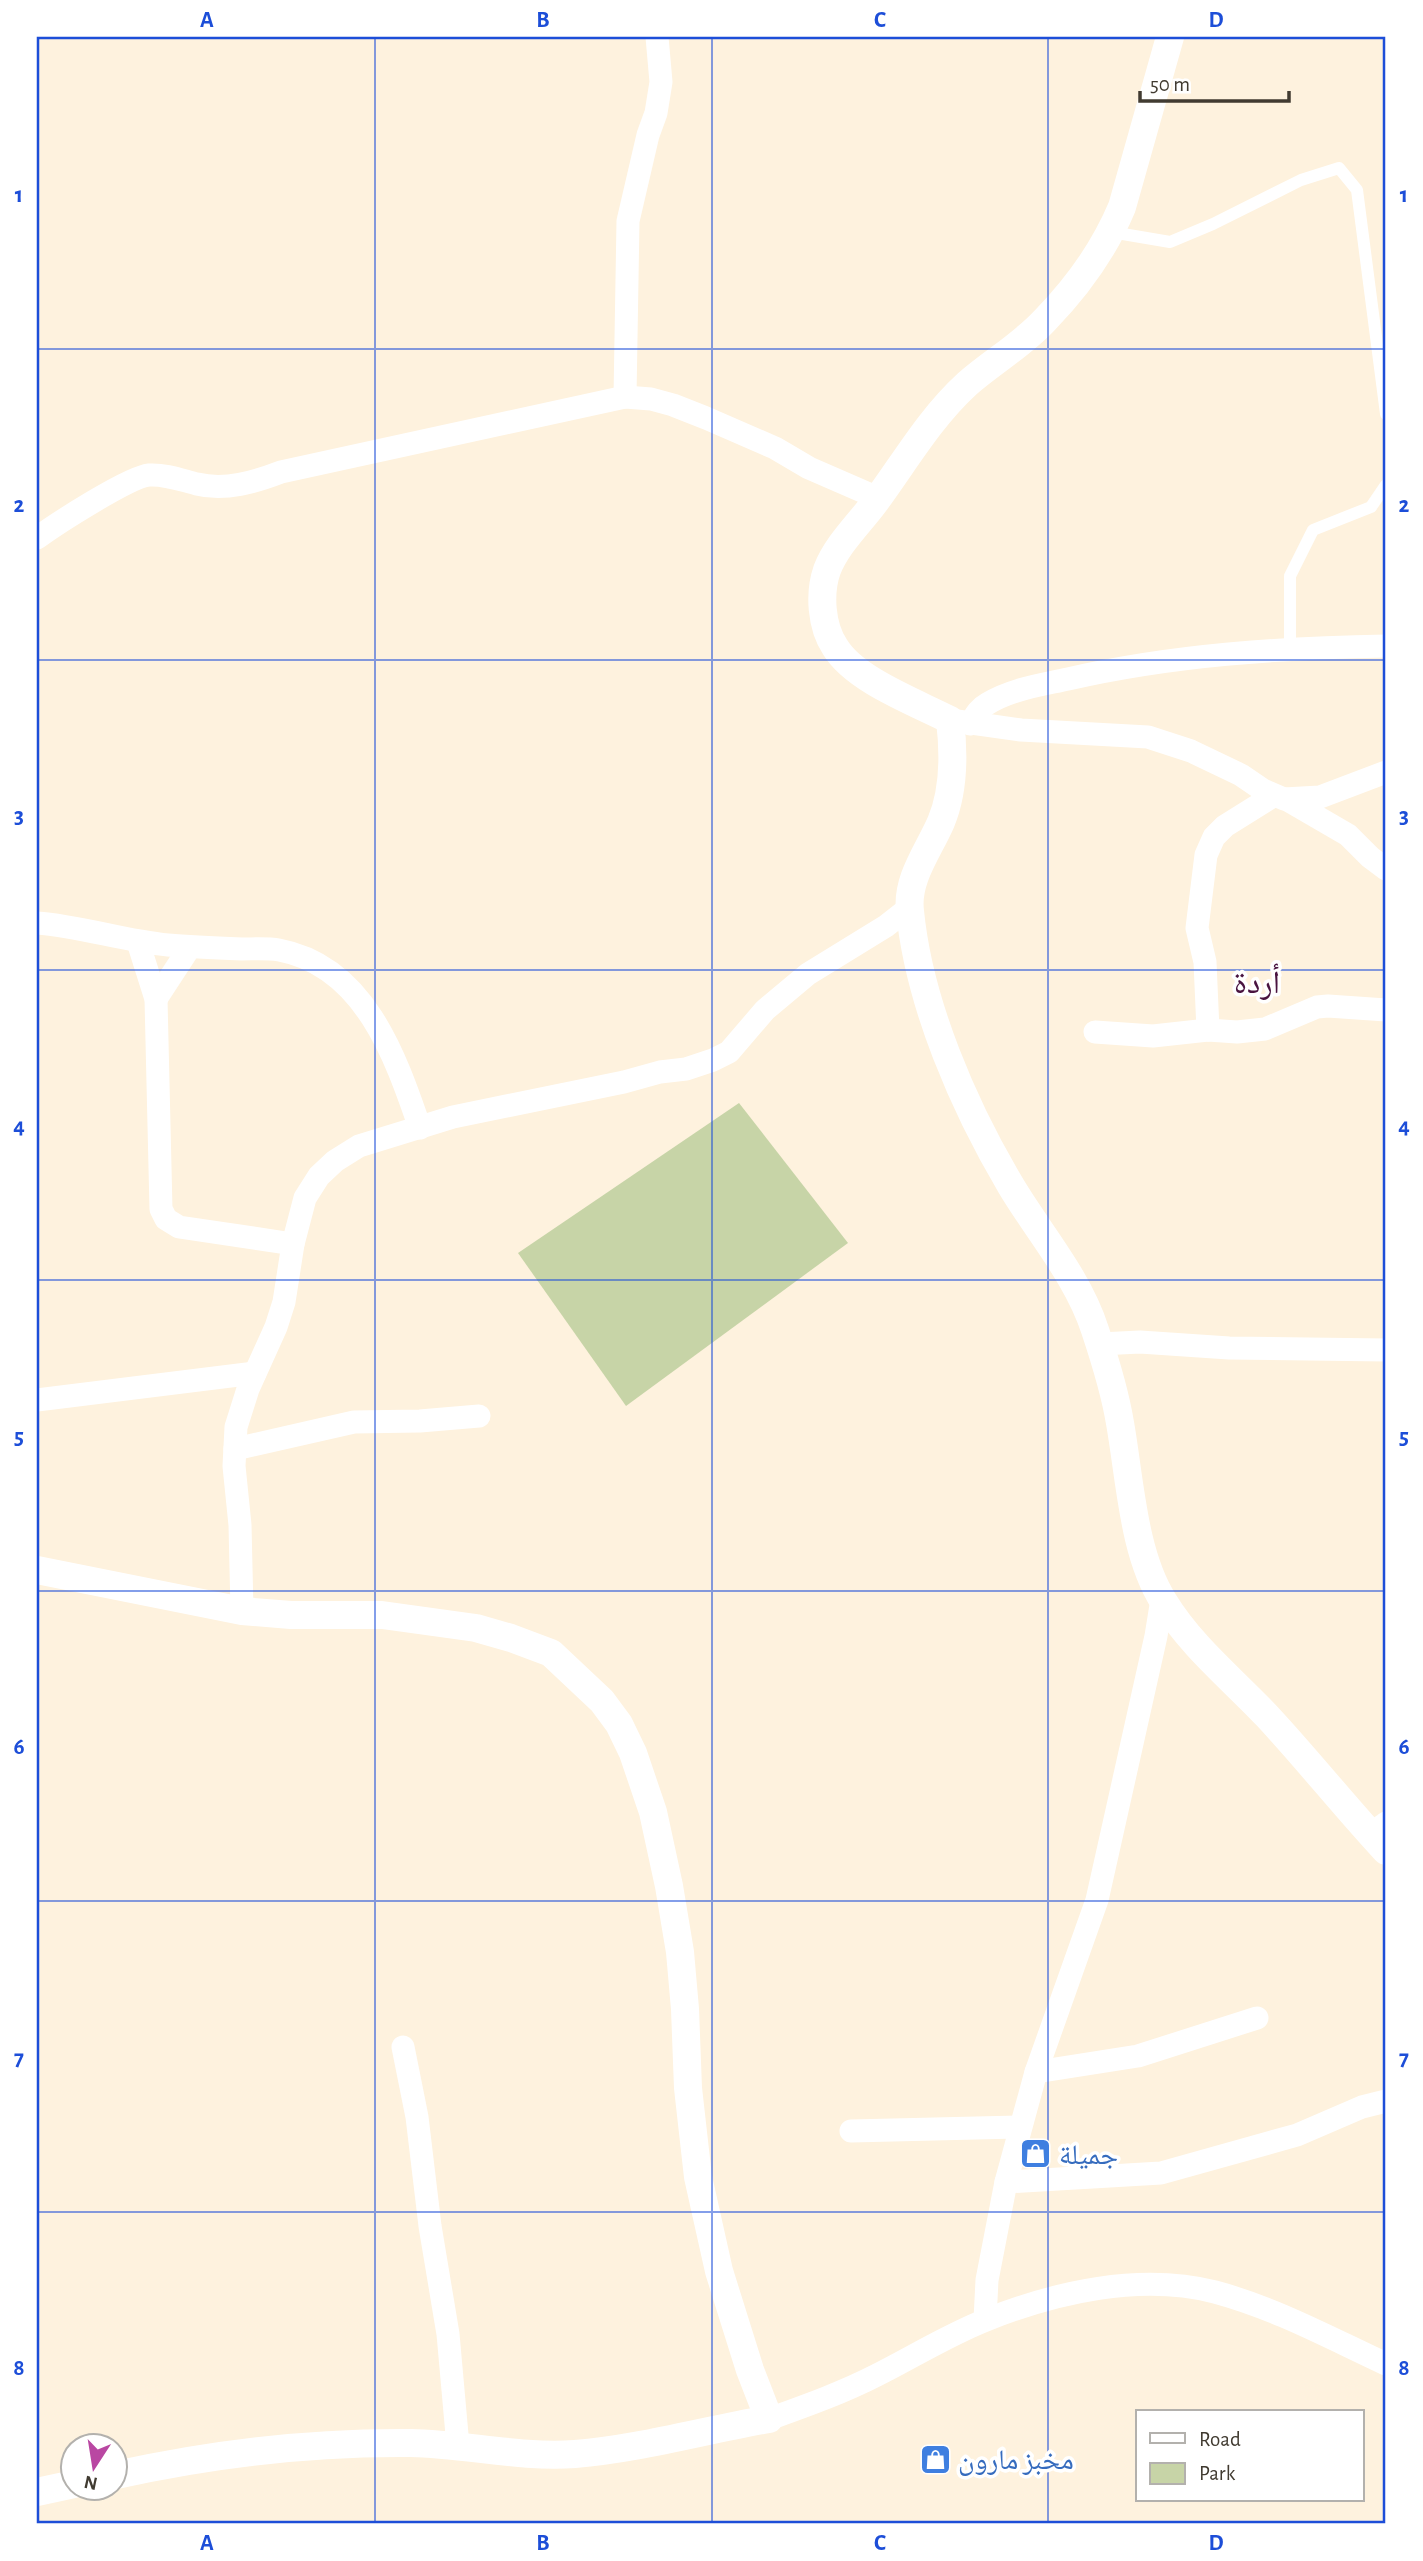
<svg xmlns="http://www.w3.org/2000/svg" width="1423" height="2561" font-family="'Alegreya Sans','Noto Naskh Arabic',sans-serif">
<rect width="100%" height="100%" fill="#fef2de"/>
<path fill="#c7d4a7" d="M739 1103 848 1243 626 1406 518 1253Z"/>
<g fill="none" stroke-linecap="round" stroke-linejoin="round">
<g stroke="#fff" stroke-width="12">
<path d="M1111 232 1170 242 1213 224 1301 180 1339 168 1357 190 1386 414"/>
<path d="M1290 649V576L1313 530 1371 507 1386 485"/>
</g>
<g stroke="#fff" stroke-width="23">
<path d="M625 397 628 221 648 135 656 113 661 82 657 37"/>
<path d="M37 538C56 524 129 477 149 475 166 474 181 480 197 484 225 491 255 482 281 472L625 397 651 399 673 405 706 418 775 448 809 468 878 498"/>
<path d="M950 720 1021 730 1148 737 1191 751 1241 775 1263 790 1284 799 1320 797 1386 772"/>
<path d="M970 724C975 716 978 709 987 704 1011 689 1041 685 1068 679 1173 655 1279 648 1386 646"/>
<path d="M1286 799 1348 835 1370 857 1386 869"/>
<path d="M37 923C81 926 123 941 168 945 192 947 217 948 242 949 254 949 267 948 279 950 364 966 395 1055 420 1128"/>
<path d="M138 942 156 999 161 1209 166 1219 179 1227 293 1244"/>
<path d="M156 999 190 947"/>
<path d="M1208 1030 1205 962 1197 928 1206 855 1214 837 1225 826 1273 796"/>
<path d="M1095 1032 1153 1036 1208 1030 1237 1032 1265 1029 1317 1007 1328 1006 1386 1010"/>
<path d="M1100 1344 1140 1342 1229 1348 1386 1350"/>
<path d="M37 1400 255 1373"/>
<path d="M235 1449 354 1422 420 1421 479 1416"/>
<path d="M242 1611 240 1525 234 1466 236 1427 248 1389 276 1327 284 1302 293 1244 305 1198 319 1176 335 1161 359 1146 453 1117 624 1082 660 1072 686 1069 713 1060 729 1052 765 1010 808 974 886 926 909 908"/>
<path d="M1371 1834 1386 1823"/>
<path d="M403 2047 417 2117 430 2226 448 2334 458 2446"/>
<path d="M1036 2072 1138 2056 1257 2018"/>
<path d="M851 2131 1020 2127"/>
<path d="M1006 2182 1161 2173 1297 2135 1362 2107 1386 2101"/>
<path d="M985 2320 987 2280 1006 2182 1036 2072 1097 1900 1156 1636 1162 1599"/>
<path d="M769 2419C805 2406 842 2393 877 2375 913 2357 948 2335 986 2320 1056 2292 1140 2273 1215 2292 1275 2308 1330 2338 1386 2364"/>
</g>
<g stroke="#fff" stroke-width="28">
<path d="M1170 37 1122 207C1104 250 1078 286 1045 320 1022 345 992 362 967 384 930 418 906 460 876 501 860 523 837 544 827 570 819 593 821 626 835 647 855 680 915 702 950 720 954 753 954 791 941 822 929 850 906 879 910 911 919 1004 964 1107 1011 1186 1039 1233 1078 1277 1095 1330 1105 1360 1115 1392 1120 1423 1130 1479 1133 1554 1164 1602 1191 1646 1232 1679 1267 1716 1308 1760 1345 1807 1386 1851"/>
<path d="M37 1570 242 1611 291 1615H382L476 1628 511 1638 551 1653 602 1701 619 1724 633 1753 653 1812 669 1886 680 1952 685 2009 688 2088 698 2177 719 2271 750 2370 769 2419C705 2430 639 2449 575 2454 520 2458 466 2444 411 2443 313 2442 211 2454 116 2475"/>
<path d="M37 2492 74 2484"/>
</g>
</g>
<path fill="none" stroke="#1d4ed8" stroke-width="2" stroke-opacity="0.55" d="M375 37V2524M712 37V2524M1048 37V2524M37 349H1386M37 660H1386M37 970H1386M37 1280H1386M37 1591H1386M37 1901H1386M37 2212H1386"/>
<defs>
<symbol id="shop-square" viewBox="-11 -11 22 22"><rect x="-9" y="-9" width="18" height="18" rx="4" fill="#3f7fe0" stroke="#fff"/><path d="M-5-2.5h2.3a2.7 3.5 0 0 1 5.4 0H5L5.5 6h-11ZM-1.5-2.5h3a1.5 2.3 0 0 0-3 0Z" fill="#fff"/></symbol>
</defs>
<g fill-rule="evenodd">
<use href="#shop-square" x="1018" y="2136" width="35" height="35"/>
<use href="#shop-square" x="918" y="2442" width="35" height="35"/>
</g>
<g text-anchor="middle" stroke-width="7" stroke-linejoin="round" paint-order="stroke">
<g font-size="28" fill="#366cbe" stroke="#fff" text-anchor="start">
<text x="1059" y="2164">جميلة</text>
<text x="958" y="2469">مخبز مارون</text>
</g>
<g font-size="32" fill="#49133f" stroke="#fff">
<text x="1257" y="993">أردة</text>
</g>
</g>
<rect width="1423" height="2561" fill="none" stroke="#ffffff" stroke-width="77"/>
<rect x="1136" y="2410" width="228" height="91" fill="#ffffff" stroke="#b3b1ad" stroke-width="2"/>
<rect x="1150" y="2433" width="35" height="10" fill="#ffffff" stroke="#b3b1ad" stroke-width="2"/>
<text x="1199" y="2446" font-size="21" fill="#413b31">Road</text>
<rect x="1150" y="2463" width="35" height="21" fill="#c7d4a7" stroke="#b3b1ad" stroke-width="2"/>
<text x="1199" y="2480" font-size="21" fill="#413b31">Park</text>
<g transform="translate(94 2467) rotate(192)"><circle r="33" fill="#ffffff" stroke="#b3b1ad" stroke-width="2"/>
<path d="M0-5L12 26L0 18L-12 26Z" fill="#b947a2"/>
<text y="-10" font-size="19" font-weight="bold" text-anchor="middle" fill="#413b31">N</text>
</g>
<path d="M1140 91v10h149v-10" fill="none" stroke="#413b31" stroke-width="3.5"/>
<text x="1150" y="91" font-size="21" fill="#413b31" stroke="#ffffff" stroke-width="5" paint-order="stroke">50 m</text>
<rect x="38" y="38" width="1346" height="2484" fill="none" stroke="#1d4ed8" stroke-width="2.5"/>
<g font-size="23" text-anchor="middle" font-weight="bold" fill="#1d4ed8">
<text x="207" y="27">A</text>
<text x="543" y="27">B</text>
<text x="880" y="27">C</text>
<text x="1216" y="27">D</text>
<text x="19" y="202">1</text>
<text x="1404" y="202">1</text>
<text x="19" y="512">2</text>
<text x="1404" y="512">2</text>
<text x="19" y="823">3</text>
<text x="1404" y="823">3</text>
<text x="19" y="1133">4</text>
<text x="1404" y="1133">4</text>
<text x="19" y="1444">5</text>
<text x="1404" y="1444">5</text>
<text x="19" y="1754">6</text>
<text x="1404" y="1754">6</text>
<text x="19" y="2065">7</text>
<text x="1404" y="2065">7</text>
<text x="19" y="2375">8</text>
<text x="1404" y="2375">8</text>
<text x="207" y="2550">A</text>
<text x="543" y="2550">B</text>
<text x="880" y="2550">C</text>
<text x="1216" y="2550">D</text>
</g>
</svg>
